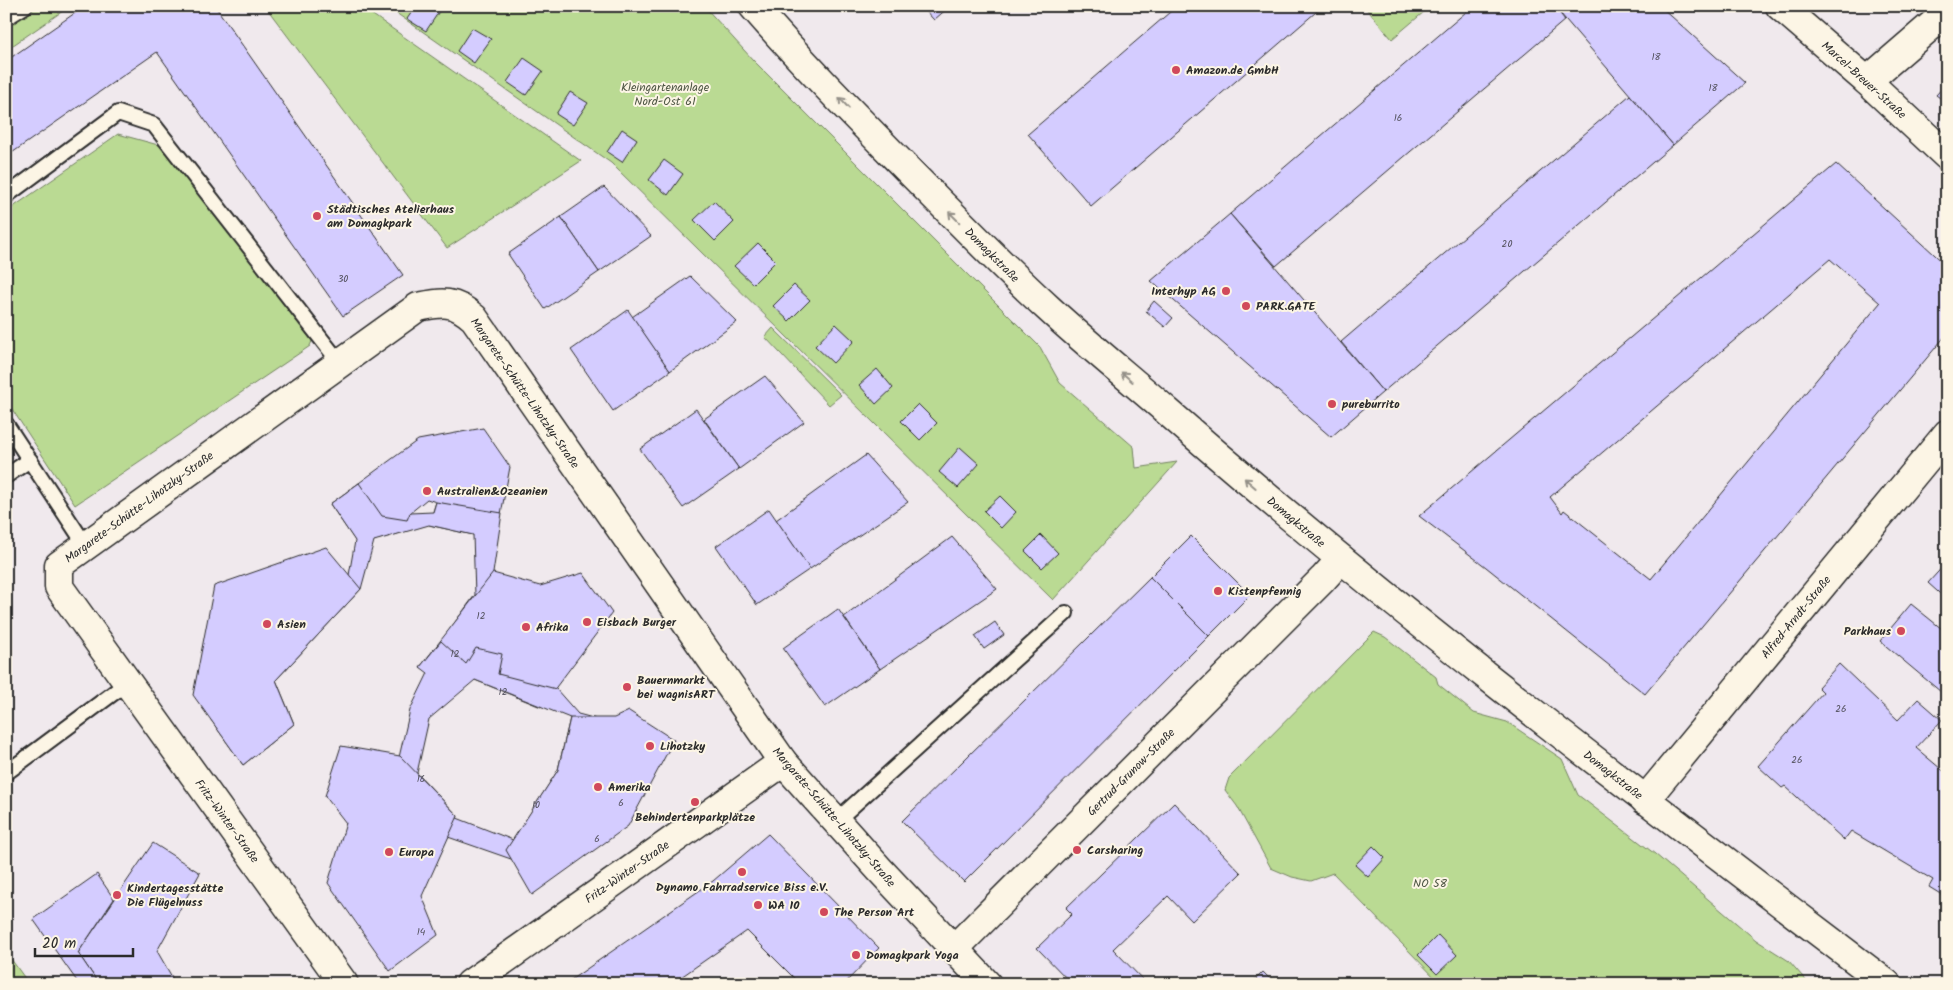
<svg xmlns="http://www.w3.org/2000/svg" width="1953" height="990" font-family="Kalam,sans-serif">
<rect width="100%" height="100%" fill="#f0e9ed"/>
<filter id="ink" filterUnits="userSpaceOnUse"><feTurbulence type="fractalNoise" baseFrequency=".02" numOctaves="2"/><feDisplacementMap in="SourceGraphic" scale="10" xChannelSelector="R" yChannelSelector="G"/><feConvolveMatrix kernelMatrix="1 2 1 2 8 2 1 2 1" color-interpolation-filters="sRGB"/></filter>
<g filter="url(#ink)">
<g fill="#bada93" stroke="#72825f">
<path d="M11 6H70L6 50V8Z"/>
<path d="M265 6H360L581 161 447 248Z"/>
<path d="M386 6H704L753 60 1040 347 1060 383 1134 447 1136 468 1177 462 1053 600 611 163Z"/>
<path d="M1364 6H1431L1392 39Z"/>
<path d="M118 134 162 146 312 341 310 346 75 505 6 400V212Z"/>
<path d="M773 328 841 395 829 405 765 337Z"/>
<path d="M1374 632 1385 637 1436 677 1438 684 1474 713 1507 722 1562 759 1578 795 1655 854 1756 940 1789 961 1809 984H1441L1333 873 1311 881 1292 877 1271 868 1237 806 1225 790 1229 778Z"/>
<path d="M6 952 29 984H6Z"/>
</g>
<g fill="#d4ccff" stroke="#2b2b2b" fill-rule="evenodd">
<path d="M85 6H215L403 275 343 316 157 52 6 157V61Z"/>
<path d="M416 6 442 7 426 31 407 19Z"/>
<path d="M921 6H950L934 20Z"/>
<path d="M1177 6H1323L1091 206 1028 134Z"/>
<path d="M1473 6H1554L1565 20 1276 266 1230 214Z"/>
<path d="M1554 6H1660L1745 83 1673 145Z"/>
<path d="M472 28 491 39 474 63 457 51Z"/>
<path d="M524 58 543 71 526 95 507 82Z"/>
<path d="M1947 83V103L1936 95Z"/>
<path d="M570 92 588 103 573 125 556 114Z"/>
<path d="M1630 95 1673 145 1383 392 1341 342Z"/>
<path d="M622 129 637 139 622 162 607 152Z"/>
<path d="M664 160 683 174 668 195 649 180Z"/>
<path d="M1836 164 1947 266V334L1645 694 1486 567 1419 516ZM1830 259 1880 303 1651 579 1564 510 1562 513 1550 497Z"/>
<path d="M604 187 651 236 599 272 561 217Z"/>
<path d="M714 201 734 222 715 241 694 220Z"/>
<path d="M1230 214 1383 392 1331 437 1151 281Z"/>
<path d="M561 217 599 272 545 309 508 254Z"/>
<path d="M758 243 776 261 753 284 734 266Z"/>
<path d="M690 276 737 322 670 371 632 317Z"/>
<path d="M794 285 810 300 789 321 773 306Z"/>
<path d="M1154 301 1173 318 1165 327 1146 311Z"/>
<path d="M628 310 670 371 613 411 571 350Z"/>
<path d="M836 324 854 341 833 363 815 346Z"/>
<path d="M877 369 893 388 876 404 859 385Z"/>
<path d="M765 376 804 422 739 469 704 419Z"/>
<path d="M918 404 937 423 920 440 901 421Z"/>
<path d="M696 409 739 469 683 508 640 449Z"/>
<path d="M483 428 510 467 496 540 429 525 436 502 427 499 410 513 404 532 358 545 330 504 418 440Z"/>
<path d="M960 447 979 464 958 488 939 472Z"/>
<path d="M866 455 908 502 810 569 776 520Z"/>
<path d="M359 483 382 516 407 520 410 513 433 512 436 502 502 513 493 573 499 612 466 664 441 641 475 595 473 535 429 525 374 541 361 589 276 680 294 724 243 765 211 720 246 696 240 686 243 674 255 678 323 601 325 592 336 596 349 575 355 541 330 504Z"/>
<path d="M1000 496 1016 512 1001 528 984 511Z"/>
<path d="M769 509 810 569 757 605 716 546Z"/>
<path d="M1041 535 1058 553 1042 568 1025 551Z"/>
<path d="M1191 536 1250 595 1209 636 1150 577Z"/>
<path d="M952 537 997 589 880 669 844 617Z"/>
<path d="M326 547 361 589 276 680 294 724 243 765 193 695 214 586Z"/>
<path d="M1947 562V600L1928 583Z"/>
<path d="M493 573 540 586 583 573 612 613 541 707 475 680 420 667Z"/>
<path d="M1150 577 1209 636 964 882 902 821Z"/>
<path d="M1911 604 1947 633V697L1880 641Z"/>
<path d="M838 609 880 669 825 707 783 648Z"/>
<path d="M995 622 1004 635 984 649 975 636Z"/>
<path d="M441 641 466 664 476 648 502 654 498 674 556 689 578 714 597 719 588 750 578 747 570 780 578 782 573 802 559 816 545 812 511 859 448 837 435 866 402 857 416 804 399 799 404 782 394 779 410 710 428 673 420 667ZM475 680 570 718 558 770 513 840 457 818 458 816 417 773 429 719Z"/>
<path d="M1839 664 1898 720 1918 699 1942 720 1916 748 1947 774V898L1929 887 1933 880 1851 831 1844 840 1785 786 1782 788 1758 766 1823 692 1818 687Z"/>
<path d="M629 711 674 740 628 826 532 895 506 850 558 770 570 718H614Z"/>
<path d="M341 746 400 756 458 816 422 896 438 935 390 971 328 883 346 823 325 796Z"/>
<path d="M1174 803 1241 873 1192 921 1168 896 1113 949 1147 984H1072L1037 948 1072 914 1066 908Z"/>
<path d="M768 834 879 948 844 984H800L747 931 671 984H565L713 881Z"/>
<path d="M153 843 200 873 157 951 176 984H99L78 953Z"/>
<path d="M1373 846 1385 858 1368 877 1355 865Z"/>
<path d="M97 874 114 899 78 953 99 984H79L33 919Z"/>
<path d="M1438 935 1457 955 1437 974 1418 955Z"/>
<path d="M1263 972 1275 984H1251Z"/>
</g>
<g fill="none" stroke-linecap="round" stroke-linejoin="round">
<defs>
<g id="service">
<path d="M6 18 25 6"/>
<path d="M6 196 118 113 154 125 340 363"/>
<path d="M6 424 86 546"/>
<path d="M6 476 30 460"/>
<path d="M6 773 127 683"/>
<path d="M836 821 1066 613"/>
</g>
<g id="minor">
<path d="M1780 6 1867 81 1947 156"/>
<path d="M1867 81 1947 12"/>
<path d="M1645 800 1947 434"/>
<path d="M954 949 1323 579 1341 559"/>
<path d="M344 984 59 587V565L418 307C443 302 454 300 474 318L783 762 880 870 987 984"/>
<path d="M470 984 783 762"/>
</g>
<path id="tertiary" d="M753 6C804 65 860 121 914 176 958 220 1002 266 1048 308 1087 344 1128 377 1168 412 1398 614 1643 798 1887 984"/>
</defs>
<use href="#service" stroke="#2b2b2b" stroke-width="18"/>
<use href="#minor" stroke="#2b2b2b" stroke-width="31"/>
<use href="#tertiary" stroke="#2b2b2b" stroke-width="31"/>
<use href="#service" stroke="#fcf5e5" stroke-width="14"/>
<use href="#minor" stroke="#fcf5e5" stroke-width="28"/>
<use href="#tertiary" stroke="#fcf5e5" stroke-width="28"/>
</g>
<defs><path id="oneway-shaft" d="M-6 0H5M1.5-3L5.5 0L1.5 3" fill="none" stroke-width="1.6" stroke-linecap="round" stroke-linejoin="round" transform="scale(1.25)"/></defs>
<g stroke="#949088">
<use href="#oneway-shaft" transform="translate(844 103) rotate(-133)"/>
<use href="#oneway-shaft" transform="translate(954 217) rotate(-135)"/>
<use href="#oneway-shaft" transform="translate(1127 377) rotate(-139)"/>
<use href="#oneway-shaft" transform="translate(1250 483) rotate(-139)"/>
</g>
</g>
<g fill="#d1495b" stroke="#fcf5e5" stroke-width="2">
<circle cx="1176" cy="70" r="5"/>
<circle cx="317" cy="216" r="5"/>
<circle cx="1226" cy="291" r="5"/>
<circle cx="1246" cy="306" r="5"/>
<circle cx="1332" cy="404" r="5"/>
<circle cx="427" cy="491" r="5"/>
<circle cx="1218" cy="591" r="5"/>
<circle cx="587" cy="622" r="5"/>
<circle cx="267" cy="624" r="5"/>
<circle cx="526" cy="627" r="5"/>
<circle cx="1901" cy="631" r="5"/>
<circle cx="627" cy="687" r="5"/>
<circle cx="650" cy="746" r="5"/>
<circle cx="598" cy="787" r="5"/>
<circle cx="695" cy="802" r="5"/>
<circle cx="1077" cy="850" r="5"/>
<circle cx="389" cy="852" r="5"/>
<circle cx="742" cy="872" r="5"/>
<circle cx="117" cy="895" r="5"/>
<circle cx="758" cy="905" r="5"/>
<circle cx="824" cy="912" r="5"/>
<circle cx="856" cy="955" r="5"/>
</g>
<g text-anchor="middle" stroke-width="4" stroke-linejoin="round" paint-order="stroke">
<g font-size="10" fill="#555360">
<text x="1656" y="60">18</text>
<text x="1713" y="91">18</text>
<text x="1398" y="121">16</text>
<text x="1507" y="247">20</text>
<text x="343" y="282">30</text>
<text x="481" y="619">12</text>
<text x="455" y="657">12</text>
<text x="503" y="695">12</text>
<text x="1841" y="712">26</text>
<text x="1797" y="763">26</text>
<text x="421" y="782">16</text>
<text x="621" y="806">6</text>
<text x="536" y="808">10</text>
<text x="597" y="842">6</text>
<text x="421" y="935">14</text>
</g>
<g font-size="12" font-weight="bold" fill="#2b2b2b" stroke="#fcf5e5" text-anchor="start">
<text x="1186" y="74">Amazon.de GmbH</text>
<text x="327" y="213">Städtisches Atelierhaus<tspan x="327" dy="14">am Domagkpark</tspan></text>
<text x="1216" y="295" text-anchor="end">Interhyp AG</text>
<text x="1256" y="310">PARK.GATE</text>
<text x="1342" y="408">pureburrito</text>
<text x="437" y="495">Australien&amp;Ozeanien</text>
<text x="1228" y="595">Kistenpfennig</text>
<text x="597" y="626">Eisbach Burger</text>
<text x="277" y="628">Asien</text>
<text x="536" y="631">Afrika</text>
<text x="1891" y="635" text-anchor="end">Parkhaus</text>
<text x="637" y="684">Bauernmarkt<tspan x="637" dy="14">bei wagnisART</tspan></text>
<text x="660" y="750">Lihotzky</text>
<text x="608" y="791">Amerika</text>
<text x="695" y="821" text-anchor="middle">Behindertenparkplätze</text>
<text x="1087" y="854">Carsharing</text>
<text x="399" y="856">Europa</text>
<text x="742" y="891" text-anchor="middle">Dynamo Fahrradservice Biss e.V.</text>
<text x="127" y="892">Kindertagesstätte<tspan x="127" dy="14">Die Flügelnuss</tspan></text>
<text x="768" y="909">WA 10</text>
<text x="834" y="916">The Person Art</text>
<text x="866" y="959">Domagkpark Yoga</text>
</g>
<g font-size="12" fill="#2b2b2b" stroke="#fcf5e5">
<text transform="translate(1864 80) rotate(42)" y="4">Marcel-Breuer-Straße</text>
<text transform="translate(992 255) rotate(45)" y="4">Domagkstraße</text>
<text transform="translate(525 393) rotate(55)" y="4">Margarete-Schütte-Lihotzky-Straße</text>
<text transform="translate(139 507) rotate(-36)" y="4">Margarete-Schütte-Lihotzky-Straße</text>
<text transform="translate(1296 522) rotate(40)" y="4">Domagkstraße</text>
<text transform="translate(1796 617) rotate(-51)" y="4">Alfred-Arndt-Straße</text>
<text transform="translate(1131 772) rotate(-45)" y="4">Gertrud-Grunow-Straße</text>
<text transform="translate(1613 775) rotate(38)" y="4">Domagkstraße</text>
<text transform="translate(834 817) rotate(49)" y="4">Margarete-Schütte-Lihotzky-Straße</text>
<text transform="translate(227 821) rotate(54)" y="4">Fritz-Winter-Straße</text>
<text transform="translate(627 872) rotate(-35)" y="4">Fritz-Winter-Straße</text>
</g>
<g font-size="12" fill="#4f5745" stroke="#fcf5e5">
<text x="665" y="91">Kleingartenanlage<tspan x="665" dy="14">Nord-Ost 61</tspan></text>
<text x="1430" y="887">NO 58</text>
</g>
</g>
<rect width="1953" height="990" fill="none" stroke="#fcf5e5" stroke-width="25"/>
<rect x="12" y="12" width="1928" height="965" fill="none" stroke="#2b2b2b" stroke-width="2" filter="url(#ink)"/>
<path d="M35 948v8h98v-8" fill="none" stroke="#2b2b2b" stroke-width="2.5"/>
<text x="42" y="948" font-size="15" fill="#2b2b2b" stroke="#fcf5e5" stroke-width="4" paint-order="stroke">20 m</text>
</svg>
